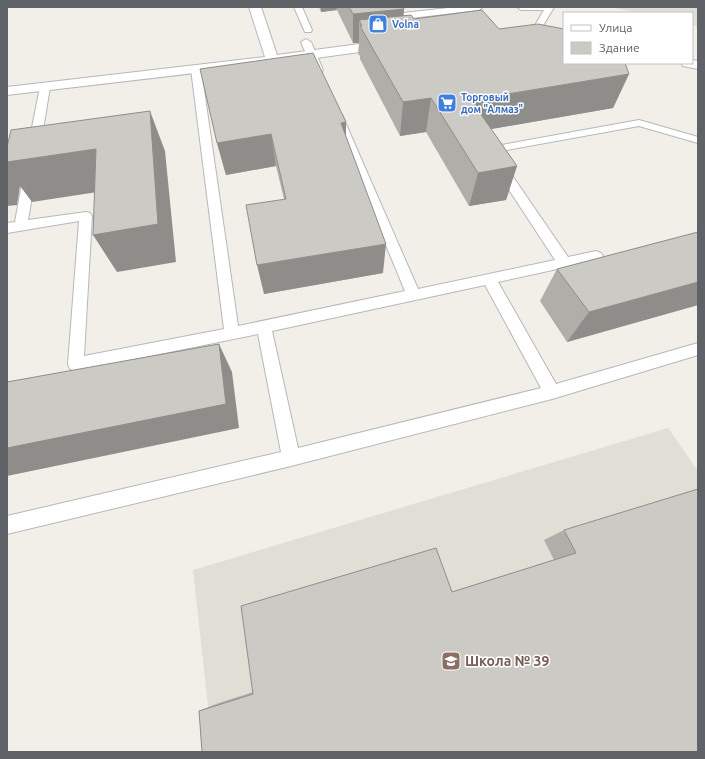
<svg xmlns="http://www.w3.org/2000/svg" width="705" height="759" font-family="Ubuntu,sans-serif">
<rect width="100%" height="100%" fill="#f1efe8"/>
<g fill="#e1ded6">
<path d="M611 7H698V27L692 25V13H638Z"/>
<path d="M668 428 698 471V752H213L193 570Z"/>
</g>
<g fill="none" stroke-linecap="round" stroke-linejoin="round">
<defs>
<g id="service">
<path d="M294 7H302L312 30 311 32H305Z"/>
<path d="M457 7H483L479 10 394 20 390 17 394 14Z"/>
<path d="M517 7H554L538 34 535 35 531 32 544 10H521Z"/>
<path d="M306 39 311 42 323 70 321 72 318 73 313 70 301 42Z"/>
<path d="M196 66 201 69 238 326 405 291 332 115 333 113 337 112 342 115 418 289 555 260 483 150 485 148 639 120 698 137V143L639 126 496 152 568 257 596 251 601 253 603 256 601 259 565 269 562 268 498 282 556 384 698 343V355L552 399 291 466 7 534V516L281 452 258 334 76 371 70 369 68 364 79 221 7 233V223L15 222 24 172 26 169H34L36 172 28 220 86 212 90 213 92 216 84 356 224 329 191 69ZM485 285 541 388 298 448 272 331Z"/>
<path d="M45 84 50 87 40 148 38 150H30L28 148 40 87Z"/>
</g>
<g id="tertiary">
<path d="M249 7H261L277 55 389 40 393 41 395 44 393 47 389 48 272 64 7 95V87L265 57Z"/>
<path d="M692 60 698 61V69L683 66 681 63H692Z"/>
</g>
</defs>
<use href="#service" stroke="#b5b8bc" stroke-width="2"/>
<use href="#tertiary" stroke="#b5b8bc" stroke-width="2"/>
<use href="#service" fill="#fff" fill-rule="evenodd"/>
<use href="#tertiary" fill="#fff" fill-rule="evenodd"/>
</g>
<g fill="#afaea9">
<path d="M319 7H403L404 9 403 15 414 19 499 29 629 74 613 108 491 129 517 166 506 200 469 206 426 132 400 136 360 59V56L358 54 359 43H353L337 10 321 12Z"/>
<path d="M346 122V136L383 273 264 294 284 199 276 166 226 175 217 143Z"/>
<path d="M698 232V305L567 342 540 301 557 269Z"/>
<path d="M564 530 698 752 199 711 216 704 253 692 452 592 554 560 544 540Z"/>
</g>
<g fill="#8f8d8a">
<path d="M321 7H336L337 10 321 12Z"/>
<path d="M404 9 402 37 362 26 359 20V43H353V14Z"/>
<path d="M629 74 613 108 463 134 471 100Z"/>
<path d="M431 98 426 132 400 136 403 102Z"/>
<path d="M150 111 165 151 176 262 117 272 93 235Z"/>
<path d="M346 122V154L341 123Z"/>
<path d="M271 134 276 166 226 175 217 143Z"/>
<path d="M96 149 117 189 32 202 20 186 17 205 7 206V151Z"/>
<path d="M517 166 506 200 469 206 478 173Z"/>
<path d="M386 244 383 273 264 294 257 265Z"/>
<path d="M698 282V305L567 342 589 312Z"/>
<path d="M219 344 232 372 239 428 7 476V448Z"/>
</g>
<g fill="#cccac5" stroke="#8f8d8a">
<path d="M349 7H403L404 9 353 14Z"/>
<path d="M482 10 499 29 538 24 564 29V63H625L629 74 471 100 517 166 478 173 431 98 403 102 360 26H362L359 20 411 15 414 19Z"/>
<path d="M313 53 346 122 341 123 386 244 257 265 246 205 286 199 271 134 217 143 200 69Z"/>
<path d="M150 111 158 224 93 235 96 149 7 162V147L11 130Z"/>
<path d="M698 232V282L589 312 557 269Z"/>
<path d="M219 344 226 404 7 448V382Z"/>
<path d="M698 489V752H202L199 711 253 694 241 606 436 548 452 592 576 553 564 530Z"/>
</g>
<defs>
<symbol id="shop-square" viewBox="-11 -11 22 22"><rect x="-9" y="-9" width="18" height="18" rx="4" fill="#3f7fe0" stroke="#fff"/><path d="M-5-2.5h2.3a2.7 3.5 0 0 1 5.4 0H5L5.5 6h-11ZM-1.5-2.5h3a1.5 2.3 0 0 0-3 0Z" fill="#fff"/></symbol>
<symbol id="supermarket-square" viewBox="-11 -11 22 22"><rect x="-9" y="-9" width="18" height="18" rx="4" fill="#3f7fe0" stroke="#fff"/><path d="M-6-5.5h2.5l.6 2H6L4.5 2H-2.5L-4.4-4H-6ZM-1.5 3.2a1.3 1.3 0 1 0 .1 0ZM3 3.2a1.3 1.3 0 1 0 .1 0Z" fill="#fff"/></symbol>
<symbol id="school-square" viewBox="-11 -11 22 22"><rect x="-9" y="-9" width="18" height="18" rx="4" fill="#8d6e63" stroke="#fff"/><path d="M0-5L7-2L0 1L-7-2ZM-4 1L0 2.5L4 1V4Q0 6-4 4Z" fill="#fff"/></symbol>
</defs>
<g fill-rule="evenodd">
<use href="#shop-square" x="367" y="13" width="22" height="22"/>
<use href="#supermarket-square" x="436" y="92" width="22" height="22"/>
<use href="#school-square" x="440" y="650" width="22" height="22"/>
</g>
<g text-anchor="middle" stroke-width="3" stroke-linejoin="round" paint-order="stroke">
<g font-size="10" font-weight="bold" fill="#366cbe" stroke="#fff" text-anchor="start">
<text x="392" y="28">Volna</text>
<text x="461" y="101">Торговый<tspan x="461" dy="12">дом "Алмаз"</tspan></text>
</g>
<g font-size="14" font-weight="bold" fill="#785e54" stroke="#fff" text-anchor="start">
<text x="465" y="666">Школа № 39</text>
</g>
</g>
<rect width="705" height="759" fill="none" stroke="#5f6368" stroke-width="16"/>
<rect x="563" y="12" width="130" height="52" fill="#ffffff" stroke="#bfc1c3"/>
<rect x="571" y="25" width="20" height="6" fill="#ffffff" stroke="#bfc1c3"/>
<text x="599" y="32" font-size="12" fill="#5f6368">Улица</text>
<rect x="571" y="42" width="20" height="12" fill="#cccac5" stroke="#bfc1c3"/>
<text x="599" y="52" font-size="12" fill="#5f6368">Здание</text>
</svg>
